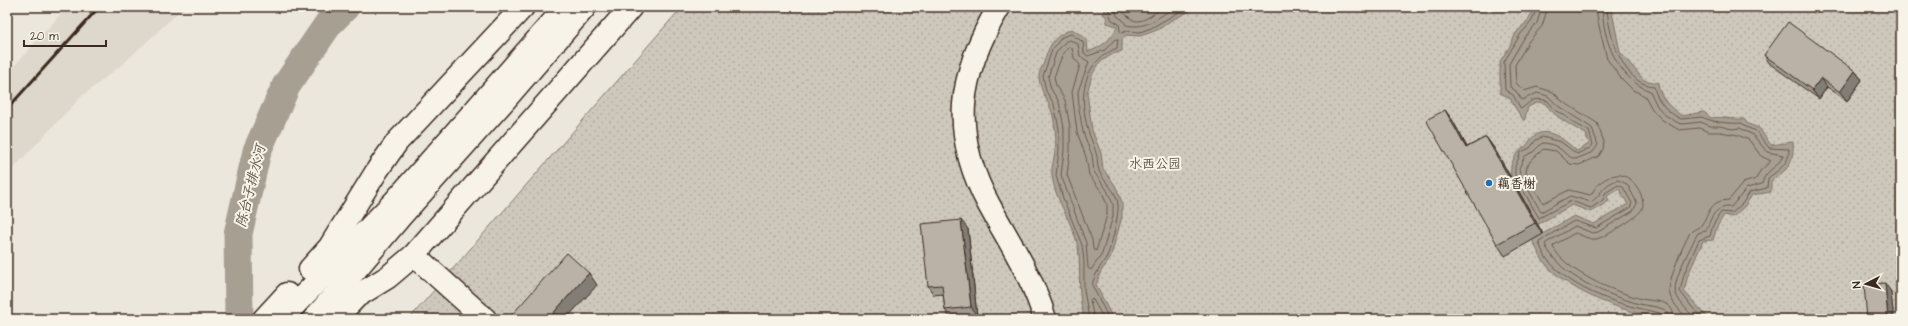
<svg xmlns="http://www.w3.org/2000/svg" width="1908" height="326" font-family="'Architects Daughter','LXGW WenKai TC',sans-serif">
<defs>
<pattern id="park-dots" width="8" height="8" patternUnits="userSpaceOnUse"><rect width="8" height="8" fill="#cec8bc"/><path d="M2 2h.1M6 6h.1" fill="none" stroke="#b2aca1" stroke-width="1.8" stroke-linecap="round"/></pattern>
</defs>
<rect width="100%" height="100%" fill="#ece7dc"/>
<filter id="ink" filterUnits="userSpaceOnUse"><feTurbulence type="fractalNoise" baseFrequency=".025" numOctaves="2"/><feDisplacementMap in="SourceGraphic" scale="8" xChannelSelector="R" yChannelSelector="G"/><feConvolveMatrix kernelMatrix="1 2 1 2 8 2 1 2 1" color-interpolation-filters="sRGB"/></filter>
<g filter="url(#ink)">
<path fill="#ddd7cc" d="M67 7H184L124 63 81 97 7 175V74Z"/>
<path fill="url(#park-dots)" stroke="#84796d" d="M682 7H1901V319H409Z"/>
<g fill="#a89f93" stroke="#7c7064">
<path d="M1106 7H1198L1170 21 1161 28 1152 32 1140 36 1126 35 1122 40V51L1113 54 1100 62 1092 75 1087 93 1092 130 1101 153 1103 169 1115 185 1122 202V217L1110 259 1101 271 1096 285 1113 319H1085C1076 296 1082 271 1078 247 1073 222 1055 201 1052 176 1051 168 1054 160 1055 152 1057 140 1055 128 1053 116 1050 102 1039 91 1039 76 1039 73 1041 68 1043 65 1049 46 1052 37 1072 29L1087 39 1088 52C1101 47 1112 40 1117 26L1107 23V17L1103 14Z"/>
<path d="M1534 7H1611L1620 52 1644 80 1658 83C1660 99 1670 107 1682 116L1704 112 1711 118C1722 116 1732 120 1744 119L1748 124 1759 128 1771 145 1793 142C1794 164 1788 169 1771 181V192L1752 195 1745 206 1733 217 1724 215 1717 227 1713 240 1703 241 1688 275 1684 291 1709 319C1696 319 1682 320 1669 319 1630 315 1568 293 1544 262 1539 255 1536 247 1532 240L1574 216 1594 224 1628 204 1619 189 1607 196 1609 201 1591 212 1572 205 1537 225C1531 214 1512 186 1511 176 1509 163 1516 152 1526 146 1529 143 1530 139 1534 136 1548 125 1567 142 1577 151L1589 144 1586 134C1573 127 1553 116 1546 104L1538 102 1528 107 1524 121 1516 109 1510 98 1500 93V61L1509 48 1516 33 1529 19Z"/>
</g>
<g fill="none" stroke-linecap="round" stroke-linejoin="round">
<g stroke="#67594d" stroke-width="1">
<path d="M1109 7V12L1112 20 1119 24 1120 31 1122 33 1126 31 1140 32 1151 28 1188 7"/>
<path d="M1114 7 1117 16 1123 20 1126 25C1148 30 1158 16 1176 7"/>
<path d="M1120 7C1121 13 1124 12 1128 16 1138 29 1154 13 1163 7"/>
<path d="M1537 7 1532 21 1520 35 1504 62 1505 90 1513 95 1521 109C1531 102 1532 96 1548 101L1555 110 1563 114 1574 123 1589 131 1593 145 1590 148 1577 154 1561 142 1542 137 1536 140 1530 148 1521 152 1515 167V176L1539 218 1571 201 1591 208 1603 200 1605 193 1618 185 1623 187 1632 203 1630 208 1596 228 1574 221 1539 241V243C1541 248 1544 255 1547 259 1574 292 1620 305 1660 313L1663 319"/>
<path d="M1542 7 1537 23 1524 38 1509 64 1510 87 1516 91 1522 100 1537 93 1548 96 1558 106 1592 128 1598 145 1593 152 1576 159C1562 156 1563 144 1542 143L1533 152 1525 156 1519 168 1520 175 1541 212 1570 196 1591 202C1602 195 1601 185 1618 180L1627 184 1637 203 1633 211 1598 232 1592 233 1575 226 1546 243 1545 245C1563 279 1604 293 1639 304 1646 306 1656 306 1663 309 1667 311 1668 315 1668 319"/>
<path d="M1548 7 1542 26 1529 41 1515 65 1516 83 1524 91 1537 87 1553 92 1562 101 1597 123 1604 142 1603 149 1599 156 1579 165 1570 164 1556 151 1543 149C1536 157 1525 162 1526 174L1543 203 1569 190 1590 195C1593 193 1593 191 1595 188 1599 182 1609 176 1616 175 1630 172 1647 196 1642 209 1639 217 1604 238 1596 239 1589 240 1582 235 1575 233L1554 245 1553 247C1567 273 1615 292 1642 299 1650 301 1659 300 1666 304 1672 307 1674 313 1674 319"/>
<path d="M1596 7 1598 22 1607 59 1620 77 1633 90 1645 96 1652 109 1661 119 1679 130 1699 128 1709 132H1720L1738 135 1749 140 1761 156 1771 161 1760 171 1756 179 1743 183 1729 200C1710 201 1711 210 1702 224 1700 228 1693 229 1690 233 1683 245 1669 278 1669 291 1670 301 1681 312 1688 319"/>
<path d="M1602 7C1603 40 1617 78 1650 91L1657 106 1665 115 1678 123 1683 124 1701 122 1710 126H1720L1732 129 1740 128 1753 135 1767 152 1783 155C1779 168 1764 170 1762 184L1747 188 1731 207C1715 206 1711 217 1706 231L1698 233 1695 238C1690 250 1671 282 1676 294 1680 304 1689 312 1696 319"/>
<path d="M1607 7C1608 31 1619 71 1642 83 1646 85 1651 85 1654 87 1657 101 1668 113 1681 119L1702 117C1711 122 1731 124 1742 123L1746 127 1756 131 1769 148 1789 149C1790 164 1778 170 1768 178L1767 188 1750 192 1742 204 1732 213 1721 212 1713 225 1710 236 1699 240 1684 274 1680 291 1692 307 1703 319"/>
<path d="M1070 40 1078 44 1080 56 1089 62 1078 91 1079 109 1083 132 1092 155 1094 172 1107 190 1113 204V216L1102 254 1091 270 1088 268 1086 243 1061 175 1064 151V128L1059 102 1051 89 1048 77 1056 53 1065 42Z"/>
<path d="M1069 47 1072 48 1074 58 1080 65 1072 92 1077 132 1086 157 1089 175 1102 192 1107 205V215L1096 251 1093 249 1092 240 1067 175 1070 151V127L1065 100 1056 86 1054 77 1062 56Z"/>
<path d="M1089 319 1084 290V261L1082 245 1063 198 1056 176 1059 150V129L1054 104 1046 91 1043 76 1052 50 1062 37 1071 34 1083 42 1084 53 1088 56 1105 50 1115 39 1118 40 1117 48C1081 63 1079 97 1088 130 1090 138 1094 145 1096 153 1098 159 1097 165 1099 171 1104 183 1117 190 1118 205 1119 215 1111 249 1106 258 1100 267 1095 274 1092 285L1109 319"/>
<path d="M1094 319 1090 300 1092 298 1104 319"/>
</g>
<path stroke="#a89f93" stroke-width="29" d="M239 319 238 234 257 151 286 86 329 23 345 7"/>
<defs>
<g id="minor">
<path d="M999 7C958 75 950 133 989 205 1009 242 1033 277 1045 319"/>
<path d="M414 255 485 319"/>
<path d="M310 269 329 248 378 169 397 142 523 7"/>
<path d="M264 319 287 294"/>
<path d="M281 319 394 202 566 7"/>
<path d="M314 319 401 216 504 101 585 7"/>
<path d="M335 319 357 296 388 277 414 255 631 7"/>
</g>
</defs>
<use href="#minor" stroke="#3b2a1e" stroke-width="25"/>
<use href="#minor" stroke="#f7f3e8" stroke-width="22"/>
<path stroke="#3b2a1e" stroke-width="3" d="M7 109 99 7"/>
</g>
<g fill="#a09990" stroke="#3b2a1e">
<path d="M1764 55 1855 71 1862 80 1847 101 1827 87 1819 99 1770 64Z"/>
<path d="M1445 110 1453 121 1467 147 1486 137 1494 148 1543 234 1505 256 1497 244Z"/>
<path d="M968 229 977 316 951 319 945 310 943 294 934 295 928 286Z"/>
</g>
<g fill="#827d75" stroke="#3b2a1e">
<path d="M1855 71 1862 80 1847 101 1840 92Z"/>
<path d="M1821 78 1827 87 1819 99 1812 90Z"/>
<path d="M1445 110 1453 121 1474 160 1466 148Z"/>
<path d="M1486 137 1494 148 1543 234 1535 223Z"/>
<path d="M961 220 968 229 977 316 971 307Z"/>
<path d="M589 273 597 285 566 319H548Z"/>
<path d="M1885 283 1891 292 1894 319H1888Z"/>
</g>
<g fill="#bab2a7" stroke="#3b2a1e">
<path d="M1788 22 1855 71 1840 92 1821 78 1812 90 1764 55Z"/>
<path d="M1445 110 1466 148 1486 137 1535 223 1497 244 1426 120Z"/>
<path d="M961 220 971 307 945 310 942 285 928 286 921 224Z"/>
<path d="M567 253 589 273 548 319H508Z"/>
<path d="M1885 283 1888 319H1867L1864 285Z"/>
</g>
</g>
<circle fill="#1f6fb2" stroke="#f7f3e8" stroke-width="1.5" cx="1489" cy="183" r="4"/>
<g text-anchor="middle" stroke-width="4" stroke-linejoin="round" paint-order="stroke">
<g font-size="13" fill="#605246" stroke="#f7f3e8">
<text x="1155" y="168">水西公园</text>
</g>
<g font-size="13" fill="#3b2a1e" stroke="#f7f3e8" text-anchor="start">
<text x="1497" y="188">藕香榭</text>
</g>
<g font-size="14" font-style="italic" fill="#615347" stroke="#f7f3e8">
<text transform="translate(250 186) rotate(-76)" y="5">陈台子排水河</text>
</g>
</g>
<rect width="1908" height="326" fill="none" stroke="#f7f3e8" stroke-width="24"/>
<rect x="12" y="12" width="1884" height="302" fill="none" stroke="#3b2a1e" stroke-width="1.5" filter="url(#ink)"/>
<g transform="translate(1866 284) rotate(264)" stroke="#f7f3e8" stroke-width="3" paint-order="stroke">
<path d="M0-3L7 15L0 10L-7 15Z" fill="#3b2a1e"/>
<text y="-6" font-size="11" font-weight="bold" text-anchor="middle" fill="#3b2a1e">N</text>
</g>
<path d="M24 40v6h82v-6" fill="none" stroke="#3b2a1e" stroke-width="2"/>
<text x="30" y="40" font-size="12" fill="#3b2a1e" stroke="#f7f3e8" stroke-width="3" paint-order="stroke">20 m</text>
</svg>
